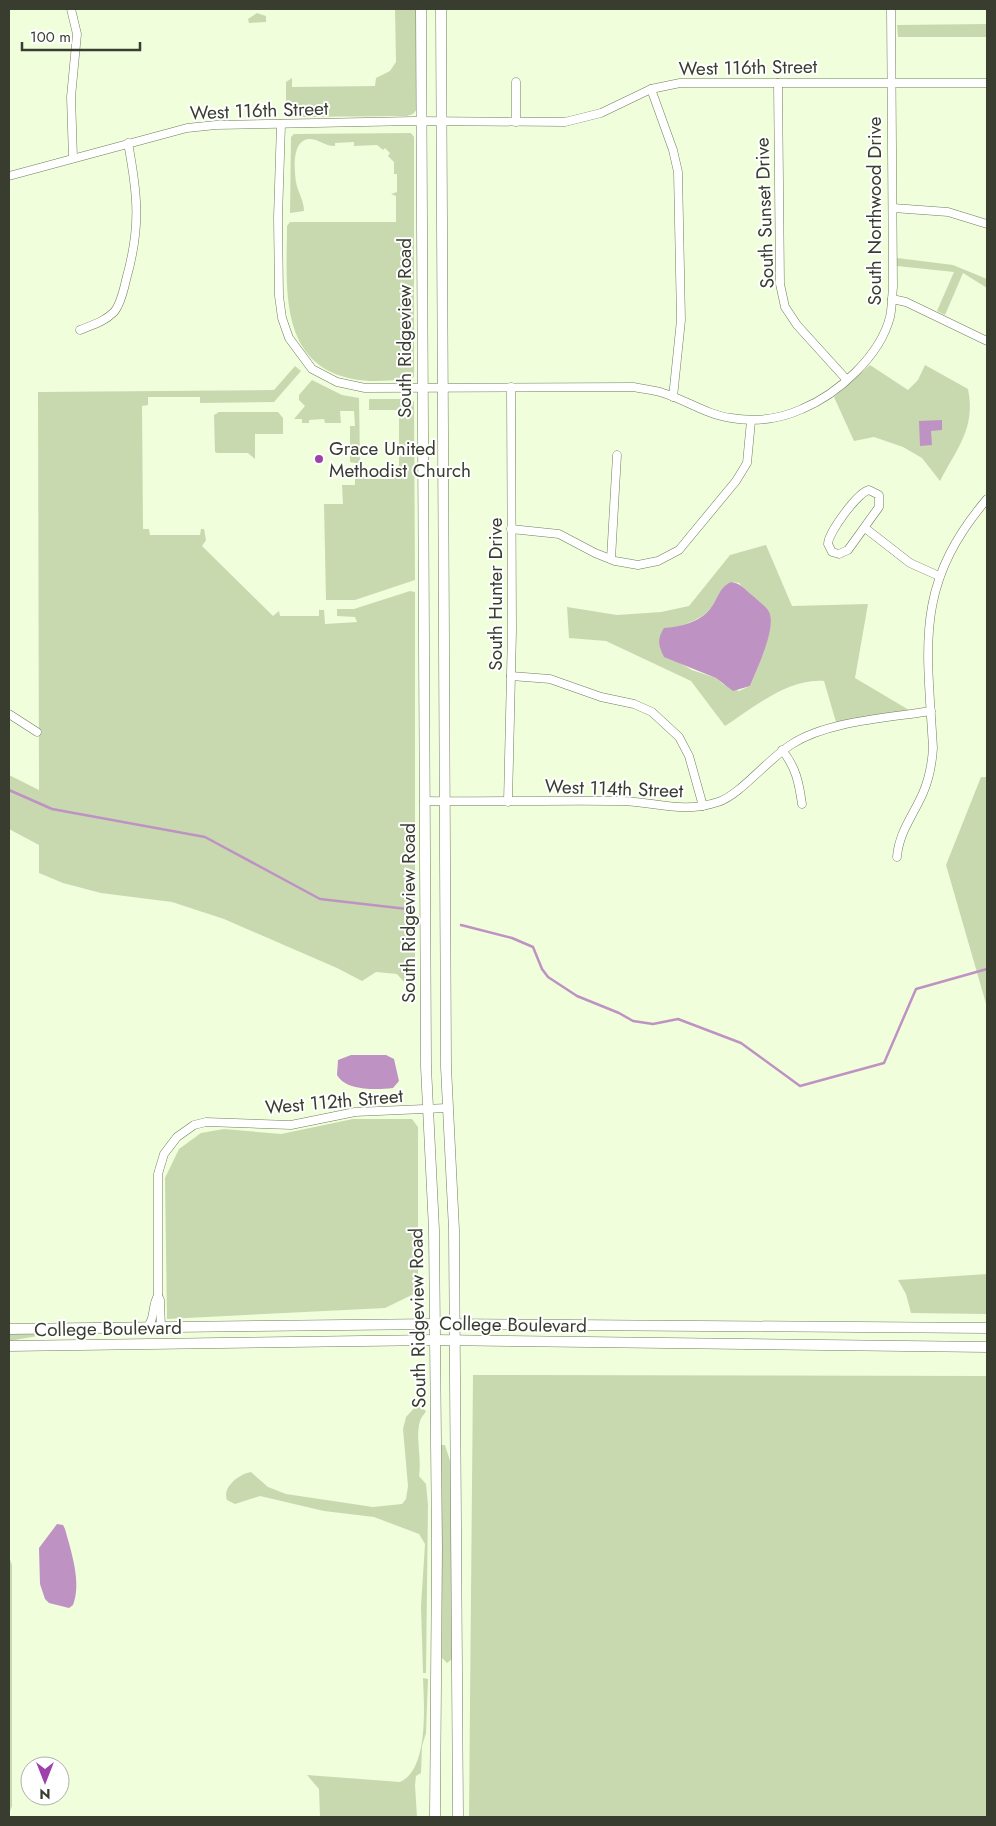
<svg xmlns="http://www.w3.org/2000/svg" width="996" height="1826" font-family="Jost,sans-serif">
<rect width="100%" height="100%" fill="#f0fedc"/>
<g fill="#c8d9af" fill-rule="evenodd">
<path d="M395 9H418L417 109 413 114 407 116 291 117 286 112V82L292 78V87L375 86 376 78 390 71 396 62Z"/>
<path d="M257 13 266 16V22L249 23 248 19Z"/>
<path d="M987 24V37H898L897 25Z"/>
<path d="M411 133 414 137V377L411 379C392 380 372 383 353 379 277 364 287 285 287 226L290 222H396V196L391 194 397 192V174H394V162L388 156 390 153 385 148 383 150 377 145 354 146V142L335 143V146C324 146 319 139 309 139 292 140 294 169 296 182 298 193 304 200 304 211L290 213 291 137 294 134Z"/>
<path d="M897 258 953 265 987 279V288L963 273 945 315 937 311 954 272 897 266Z"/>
<path d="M870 365 908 390 918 380 925 365 968 389C976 428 957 448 940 481L922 458 903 447 874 437 854 441 834 397Z"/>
<path d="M295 366 301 371 274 402 200 403V397H148V405L142 406 143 529H149L150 535H200L201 529H204L206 540 202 546 273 616 279 611 280 616H319V610H324L325 624 357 622 355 617 337 616V609H354L410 591 415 592V979L404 982 397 974 376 972 362 981 337 968 224 919 172 902 101 893 63 883 39 873V845L9 829V775L39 790 38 392 274 390Z"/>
<path d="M312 380 342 395 359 398 360 464 350 462V426H355L354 411H340L341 423H325L324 419 309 420V423H302V419H294L305 406 299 400V395Z"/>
<path d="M369 399H412L414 402 415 580 355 600H326L324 504H343L342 485H355V471L364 470 367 479H392V471L399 470V410H369Z"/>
<path d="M219 412H278L283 418V434H255V459L248 453H217L215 452 214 415Z"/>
<path d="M766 545 792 606 868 604 855 678 909 710 836 722 824 681C788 678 753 708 725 726L691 681 606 641 569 638 567 607 617 615 661 612 689 606 730 555ZM731 582 739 583 743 588 763 653 750 686 739 691 723 684 716 678 692 670 673 659 677 627C688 623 701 619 709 610 718 600 718 588 731 582Z"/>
<path d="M987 771V1007L946 865 981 777H986Z"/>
<path d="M353 1119H412L418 1127V1292L385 1308 167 1319 165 1178 179 1149 201 1133 224 1129 281 1134Z"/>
<path d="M987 1274V1314L911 1313 906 1294 898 1280Z"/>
<path d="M50 1332 49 1334 9 1341V1333Z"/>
<path d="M473 1375 987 1376V1817H469Z"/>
<path d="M415 1404 426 1411C424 1415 421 1417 420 1421 415 1437 422 1457 419 1476L426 1484 428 1505 426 1673H423L421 1606 425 1544 419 1534 374 1517 324 1511 260 1496 235 1504 227 1500C222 1487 239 1474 251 1472L268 1487 286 1494 373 1507 402 1504 406 1499 408 1486 403 1429 406 1417 416 1406Z"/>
<path d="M441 1445H445L451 1464 452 1659 447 1663 442 1658Z"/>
<path d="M9 1557 12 1565V1806L9 1814Z"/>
<path d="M423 1678 428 1679 426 1733 422 1746 421 1773 416 1776 415 1785 417 1817H320L319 1789 307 1775 400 1782C429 1769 424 1706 423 1678Z"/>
</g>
<g fill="#bf92c4">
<path d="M942 420V430L931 431 932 445 920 446 919 421Z"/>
<path d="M731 582C741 583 745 590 753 596 758 601 766 606 769 612 777 628 756 670 750 686L733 691 716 678 664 657C658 645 657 639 664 628 680 627 700 622 710 609 718 599 719 587 731 582Z"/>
<path d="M351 1055H386L394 1059 399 1081 393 1088C376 1090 346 1091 337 1075L338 1060Z"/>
<path d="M57 1524 63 1525 65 1529C71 1551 82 1583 73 1605L69 1608 49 1603 45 1599 40 1584 39 1548Z"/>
</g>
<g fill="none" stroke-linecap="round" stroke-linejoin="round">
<g stroke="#bf92c4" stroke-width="2.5">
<path d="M9 790 52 809 205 837 320 899 407 909"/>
<path d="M461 925 512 938 533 947 542 969 548 977 577 996 619 1013 633 1021 653 1024 678 1019 741 1043 800 1086 884 1063 916 989 987 969"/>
</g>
<defs>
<g id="minor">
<path d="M71 9 77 34 71 97 73 158"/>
<path d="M516 82V122"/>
<path d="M778 83 780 284 785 307 797 325 846 379"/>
<path d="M651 89 673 150 678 172 681 320 673 397"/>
<path d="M281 124 278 217 279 296 282 318 289 338 312 369 337 382 365 388 633 387C643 389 654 390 663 393 686 400 707 415 731 418 755 422 780 419 802 409 838 394 880 356 890 317 892 308 892 297 893 287L891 9"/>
<path d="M9 176 187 128 216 125 414 121 565 122 601 113 651 89 680 83H987"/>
<path d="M893 208 948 212 987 224"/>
<path d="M892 299 906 302 987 341"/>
<path d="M80 330C92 325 104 322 114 312 120 305 124 289 126 280 141 227 138 196 128 143"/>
<path d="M869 490 879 495V507L848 550 839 554 832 552 828 544C828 533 858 492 869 490Z"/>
<path d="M865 528 910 563 939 576"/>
<path d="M511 529 559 534 595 553 615 561 638 565 658 561 679 550 736 481 747 463 751 421"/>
<path d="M611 559 617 455"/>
<path d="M511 676 550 679 601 697 634 704 652 712 679 737 689 756 703 806"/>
<path d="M9 714 37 732"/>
<path d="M782 750C796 767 799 783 802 804"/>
<path d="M424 801C490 802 556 800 621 801 657 802 682 814 718 802 739 796 769 758 792 744 828 721 888 718 931 711"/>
<path d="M508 802 512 631 511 387"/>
<path d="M897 857C899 832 913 816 923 793 929 779 932 764 933 748 927 644 914 585 987 499"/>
<path d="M158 1296 160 1300 161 1328"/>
<path d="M146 1328C156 1319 151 1307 158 1296V1174L164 1154 177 1137 194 1125 206 1122 291 1125 355 1112 447 1108"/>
</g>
<g id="secondary">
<path d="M421 9 426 1067 434 1230 437 1548 435 1817"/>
<path d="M441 9 446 1067 454 1230 458 1817"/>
<path d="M9 1329 435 1324 987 1328"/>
<path d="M9 1346 435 1340 987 1347"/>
</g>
</defs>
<use href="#minor" stroke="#717d5f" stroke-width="9"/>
<use href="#secondary" stroke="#717d5f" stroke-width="11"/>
<use href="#minor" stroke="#fff" stroke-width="8"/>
<use href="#secondary" stroke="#fff" stroke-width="10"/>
</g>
<circle fill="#9e41aa" stroke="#fff" stroke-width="2" cx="319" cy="459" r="5"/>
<g text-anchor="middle" stroke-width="4" stroke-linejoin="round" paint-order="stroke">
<g font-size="19" fill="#383d30" stroke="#fff">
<text transform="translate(748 67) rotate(-1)" y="7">West 116th Street</text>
<text transform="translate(259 110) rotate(-2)" y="7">West 116th Street</text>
<text transform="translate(874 211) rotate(-90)" y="7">South Northwood Drive</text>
<text transform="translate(764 213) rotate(-92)" y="7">South Sunset Drive</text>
<text transform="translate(404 328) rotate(-90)" y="7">South Ridgeview Road</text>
<text transform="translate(495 594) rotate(-90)" y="7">South Hunter Drive</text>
<text transform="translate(614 788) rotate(2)" y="7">West 114th Street</text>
<text transform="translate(408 913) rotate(-90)" y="7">South Ridgeview Road</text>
<text transform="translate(334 1101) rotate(-5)" y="7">West 112th Street</text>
<text transform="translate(417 1318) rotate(-91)" y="7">South Ridgeview Road</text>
<text transform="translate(513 1324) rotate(1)" y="7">College Boulevard</text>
<text transform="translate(108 1328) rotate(-1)" y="7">College Boulevard</text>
</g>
<g font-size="19" fill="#383d30" stroke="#fff" text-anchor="start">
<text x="329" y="455">Grace United<tspan x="329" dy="22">Methodist Church</tspan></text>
</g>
</g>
<rect width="996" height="1826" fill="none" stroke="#383d30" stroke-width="20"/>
<g transform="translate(45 1781) rotate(180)"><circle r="24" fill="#ffffff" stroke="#afb1ac"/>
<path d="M0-4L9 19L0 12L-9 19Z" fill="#9e41aa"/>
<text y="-8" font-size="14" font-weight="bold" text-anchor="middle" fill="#383d30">N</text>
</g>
<path d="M22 42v8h118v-8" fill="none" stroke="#383d30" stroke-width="2.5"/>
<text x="30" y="42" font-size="15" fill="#383d30" stroke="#ffffff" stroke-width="4" paint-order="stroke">100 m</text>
</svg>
